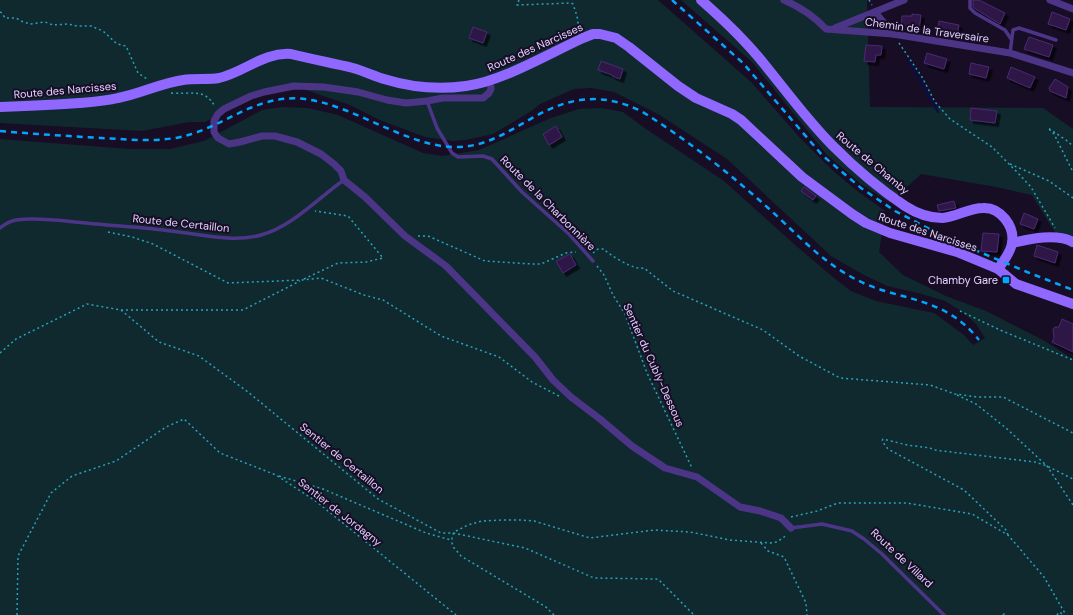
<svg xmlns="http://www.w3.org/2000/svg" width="1073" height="615" font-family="'DM Sans',sans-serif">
<defs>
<filter id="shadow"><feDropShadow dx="3.5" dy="3.5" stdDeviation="0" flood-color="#0009"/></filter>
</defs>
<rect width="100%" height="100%" fill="#170d25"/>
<g fill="#10292f">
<path d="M0 0H658L751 82 800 138 831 169 856 190 885 211 879 252 903 275 946 296 986 311 1043 340 1073 359V615H0V139L129 149H170L204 141 262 110 282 107 308 108 338 115 423 153 442 156 479 150 551 118 579 109 602 108 623 112 646 129 724 181 794 244 834 278 851 291 876 301 934 313 964 335 973 345 985 338 976 324 964 313 945 301 918 293 887 286 862 274 831 256 727 159 658 114 614 92 591 88 574 89 540 104 530 112 493 134 466 140 453 141 425 137 380 120 350 105 303 89H286L251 99 205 122H189L142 131 0 123Z"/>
<path d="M681 0H867L870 107 1043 108 1073 129V249L1061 242 1032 195 996 187 921 174 890 203 861 184 827 155 752 62Z"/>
</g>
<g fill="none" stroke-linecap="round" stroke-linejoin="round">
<path stroke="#070f44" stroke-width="2.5" d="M909 61 938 112"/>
</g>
<g fill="#2d1847" stroke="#4a2974" filter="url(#shadow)">
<path d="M973 0H979L1005 13 1000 24 977 10 973 7Z"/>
<path d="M1052 12 1070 19 1066 30 1048 24Z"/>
<path d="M912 14 921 15 919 30 901 29 902 16H912Z"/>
<path d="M939 21 959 25 957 36 937 33Z"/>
<path d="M473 27 487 32 483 43 469 38Z"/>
<path d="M1029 37 1053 45 1049 57 1024 49Z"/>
<path d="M866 45 882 46 881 55H876L875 62 864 61Z"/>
<path d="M927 53 947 59 944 69 924 63Z"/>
<path d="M601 61 623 69 620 79 612 76V75L598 70Z"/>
<path d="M971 63 989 67 986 78 969 74Z"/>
<path d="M1011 67 1035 77 1030 88 1007 78Z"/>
<path d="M1055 79 1068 87 1066 98 1050 91 1049 88Z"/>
<path d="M971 108 997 111 995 123 970 120Z"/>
<path d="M556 126 562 137 549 145 543 134Z"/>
<path d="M804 187 816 196 813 200 801 191Z"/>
<path d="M954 201 956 208 939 211 937 205Z"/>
<path d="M1024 213 1038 219 1034 229 1020 224Z"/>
<path d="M983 233 999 234 997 252 981 251Z"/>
<path d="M1037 245 1058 252 1055 263 1034 256Z"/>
<path d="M570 254 576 265 563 273 556 261Z"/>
<path d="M1062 319 1073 324V352L1052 342 1054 338 1053 329 1055 327H1059Z"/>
</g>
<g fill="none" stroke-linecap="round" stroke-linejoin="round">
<g stroke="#27a2bd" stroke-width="1.5" stroke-dasharray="2 3" stroke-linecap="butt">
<path d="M519 0 517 5 571 3 573 4 577 16 579 30"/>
<path d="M869 0 872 5"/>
<path d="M0 12 2 13 5 18H16L21 21 30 24 45 22 53 25 68 24 77 26H91L103 31 117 44 126 46 138 73 147 79"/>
<path d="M899 43 922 77 935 102 950 119 992 147 1017 172 1031 187 1055 228"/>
<path d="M171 93C190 95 205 87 215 107"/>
<path d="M1010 164 1049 181 1073 198"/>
<path d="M1072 170 1054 134 1048 128 1066 140 1073 146"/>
<path d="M108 232 132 237 153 244 228 283 302 280 321 278 364 295 383 300 441 336 499 357 532 382 559 396"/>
<path d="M418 236H428L485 261 532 264H541L566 253 576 252"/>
<path d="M593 253 598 249H604C609 255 630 267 638 268 640 269 642 268 644 268L673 291 763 330 799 356 840 378 930 385 955 394 977 397H1003L1073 433"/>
<path d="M597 266 604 275 613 295 625 314 647 373 692 468"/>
<path d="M304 279 338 263 366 262 383 258 348 216 315 211"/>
<path d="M121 310H243L300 281"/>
<path d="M960 311 1000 330 1073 360"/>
<path d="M0 353 16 339 87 304 121 310 159 342 199 356 248 392 378 499 441 533H453L525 548 594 578 658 579 694 615"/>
<path d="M957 395 976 404 1006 428 1047 466 1073 505"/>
<path d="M279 476 323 489 426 533 451 540"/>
<path d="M791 517 817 511 838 503H907L972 514 1008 535 1044 577 1066 615"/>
<path d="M1008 535 1006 530 964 490 888 449 882 441 883 439 907 445 930 448 934 450 1035 462 1047 466 1073 479"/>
<path d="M761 543 768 551 784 557 806 603 807 615"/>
<path d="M17 615 18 556 51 493 72 476 116 461 166 427 184 419 220 453 276 475 317 502 456 615"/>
<path d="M554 615 546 607 461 556 454 548 452 543V537L454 532 468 525 482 521 502 520H521L534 521 590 538 654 530 690 532 730 540 770 543 777 542 787 535"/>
<path d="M1003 615 1004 614 1006 615"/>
<path d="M1057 615 1059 612 1064 615"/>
</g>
<g stroke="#4c3587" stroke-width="3.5">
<path d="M970 0V8L975 13 1005 30 1011 39"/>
<path d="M1010 53 1013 30 1019 28 1056 40"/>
<path d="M427 101 437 128 452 153 458 157 483 156 492 159 522 192 569 234 593 261"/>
<path d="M0 228C5 224 10 221 16 220 38 217 64 221 86 223 114 226 143 227 171 231 200 234 232 243 261 235 293 226 318 198 344 180"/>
<path d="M791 528 822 524 852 531 864 539 882 554 944 615"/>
</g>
<g stroke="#4c3587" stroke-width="7">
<path d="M784 0C800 7 814 16 826 29L893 34 1010 53 1073 73"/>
<path d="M1050 0 1073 9"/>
<path d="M875 12 893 34"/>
<path d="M835 28 904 0"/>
<path d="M490 80 491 89 489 93 483 98H443L427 101 406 103 387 100 358 92 324 87 294 86 264 92 251 96 224 109 218 114 214 121V132L218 138 229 144 240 142 262 136H275L297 142 321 154 334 164 341 171 344 180 365 197 405 236 446 266 535 357 553 380 571 397 600 419 632 446 665 468 697 477 740 507 760 511 781 518 791 528"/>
</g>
<g stroke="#9068ff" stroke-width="10">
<path d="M701 0C724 20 746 41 765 65 787 92 808 121 833 146 853 166 881 190 905 206 916 213 929 218 942 218 956 217 969 208 983 208 1000 207 1015 226 1012 243 1011 252 1003 262 998 269"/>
<path d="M0 107C27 106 53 105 79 103 92 102 106 101 118 98 140 94 161 83 183 80 195 78 208 80 219 78 245 72 263 52 291 54 311 59 332 63 353 68 364 71 374 76 384 79 410 87 439 90 466 86 503 81 548 54 583 38L593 34H600L616 38 629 47 678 86 696 98 732 114 741 120 802 177 852 214 866 223 890 233 957 252 998 269 1016 284 1073 304"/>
<path d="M1012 243C1030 239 1056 233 1073 242"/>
</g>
<g stroke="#00a7fc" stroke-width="2.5" stroke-dasharray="6 5" stroke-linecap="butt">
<path d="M672 0 743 63 822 155 861 188 895 211 949 239 1027 272 1073 290"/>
<path d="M0 131C34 134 67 136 101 138 125 139 150 142 175 138 223 130 253 93 305 99 359 106 417 155 469 146 494 142 514 128 536 116 572 96 604 93 641 111 686 139 728 172 767 207 793 230 818 258 848 275 894 303 941 292 979 340"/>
</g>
</g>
<rect fill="#00a7fc" stroke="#170d25" stroke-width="1.5" x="1002" y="276" width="8" height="8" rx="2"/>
<g text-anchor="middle" stroke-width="4" stroke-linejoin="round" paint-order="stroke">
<g font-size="11" fill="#e1d1ff" stroke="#170d25">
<text transform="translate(927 30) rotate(8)" y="4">Chemin de la Traversaire</text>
<text transform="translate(535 47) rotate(-24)" y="4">Route des Narcisses</text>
<text transform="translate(65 90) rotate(-5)" y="4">Route des Narcisses</text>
<text transform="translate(873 163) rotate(40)" y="4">Route de Chamby</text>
<text transform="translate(548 203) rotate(45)" y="4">Route de la Charbonnière</text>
<text transform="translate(181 223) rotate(6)" y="4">Route de Certaillon</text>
<text transform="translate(928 232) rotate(18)" y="4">Route des Narcisses</text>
<text transform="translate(654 365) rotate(66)" y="4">Sentier du Cubly-Dessous</text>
<text transform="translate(342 458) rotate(39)" y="4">Sentier de Certaillon</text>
<text transform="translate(340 512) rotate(38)" y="4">Sentier de Jordagny</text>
<text transform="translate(902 558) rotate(43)" y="4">Route de Villard</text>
</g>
<g font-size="11" fill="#e1d1ff" stroke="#170d25" text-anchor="end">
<text x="998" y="284">Chamby Gare</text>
</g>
</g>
</svg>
